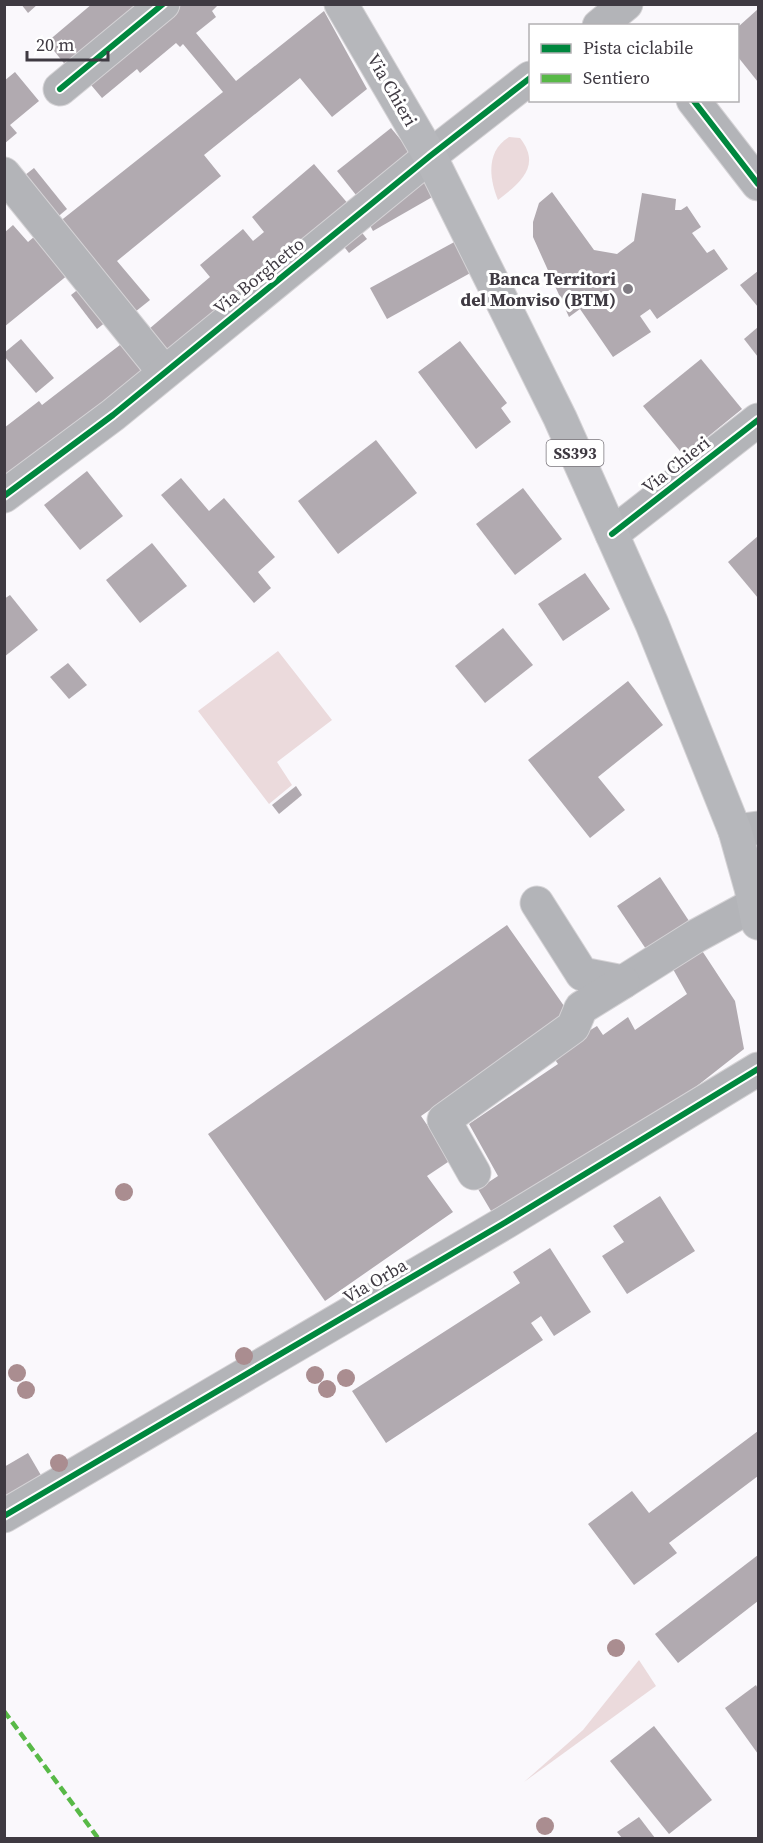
<svg xmlns="http://www.w3.org/2000/svg" width="763" height="1843" font-family="'Source Serif 4',serif">
<rect width="100%" height="100%" fill="#faf8fc"/>
<g fill="#ebdadc">
<path d="M509 137 520 138C542 166 520 183 498 200 489 178 486 151 509 137Z"/>
<path d="M278 651 332 720 277 762 292 785 269 804 198 711Z"/>
<path d="M639 1660 656 1686 524 1782 583 1730Z"/>
</g>
<g fill="#b1aab0">
<path d="M21 4H38L28 13Z"/>
<path d="M92 4H154L71 72 47 42Z"/>
<path d="M176 4H219L212 11 216 17 196 33 236 81 324 11 367 89 332 117 300 78 204 155 221 176 117 261 150 300 130 316 54 226 223 92 183 44 180 47 176 43 140 73 137 69 102 98 86 79Z"/>
<path d="M758 9V82L738 57V27Z"/>
<path d="M15 72 39 101 10 125 17 133 4 144V81Z"/>
<path d="M391 128 414 156 360 200 337 171Z"/>
<path d="M314 164 350 206 165 362 142 335 210 277 200 265 243 229 253 241 264 232 252 217Z"/>
<path d="M34 168 67 209 54 220 20 179Z"/>
<path d="M420 171 434 196 373 231 365 216Z"/>
<path d="M552 192 594 250 617 254 634 241 642 193 676 199 675 210H681L687 206 701 227 692 233 707 253 714 249 728 269 657 319 650 309 640 316 651 332 613 357 580 309 569 317 533 237V222L539 203Z"/>
<path d="M355 224 367 239 349 253 337 238Z"/>
<path d="M13 225 28 242 41 231 74 270 4 327V233Z"/>
<path d="M458 240 474 271 387 319 370 288Z"/>
<path d="M758 271V307L740 285Z"/>
<path d="M85 284 111 318 97 329 71 295Z"/>
<path d="M758 327V357L744 339Z"/>
<path d="M129 338 153 369 4 485V428L39 401 42 405Z"/>
<path d="M21 339 54 378 36 393 4 356V353Z"/>
<path d="M460 341 507 403 501 408 511 422 476 449 418 372Z"/>
<path d="M701 359 742 409 684 456 643 406Z"/>
<path d="M376 440 417 493 338 554 298 501Z"/>
<path d="M87 471 123 516 80 550 44 505Z"/>
<path d="M181 478 209 511 224 498 275 557 258 572 271 588 254 603 161 495Z"/>
<path d="M523 488 562 539 515 575 476 524Z"/>
<path d="M758 536V598L728 562Z"/>
<path d="M152 543 187 586 140 623 106 580Z"/>
<path d="M585 573 610 609 563 641 538 604Z"/>
<path d="M10 595 38 630 4 657V599Z"/>
<path d="M503 628 533 665 485 703 455 666Z"/>
<path d="M68 663 87 685 69 699 50 677Z"/>
<path d="M628 681 663 725 598 777 625 810 590 838 528 760Z"/>
<path d="M296 786 302 795 279 814 272 805Z"/>
<path d="M660 877 693 927 650 955 617 906Z"/>
<path d="M507 925 569 1013 421 1116 451 1160 427 1176 453 1212 325 1301 208 1134Z"/>
<path d="M697 943 735 1001 744 1049 688 1093 494 1216 478 1189 498 1176 469 1124 558 1064 551 1054 597 1026 603 1035 628 1017 635 1030 687 994 669 962Z"/>
<path d="M660 1196 695 1251 627 1294 602 1256 624 1242 613 1226Z"/>
<path d="M550 1248 591 1312 554 1336 541 1316 531 1323 543 1340 386 1443 352 1391 520 1283 513 1272Z"/>
<path d="M758 1431V1476L669 1543 677 1553 634 1585 588 1524 632 1491 649 1513Z"/>
<path d="M28 1453 42 1477 4 1502V1467Z"/>
<path d="M758 1555V1601L678 1663 655 1634Z"/>
<path d="M756 1685 758 1689V1754L725 1708Z"/>
<path d="M654 1726 712 1800 669 1834 610 1761Z"/>
<path d="M639 1817 655 1838H622L617 1832Z"/>
</g>
<g fill="none" stroke-linecap="round" stroke-linejoin="round">
<defs>
<g id="minor">
<path d="M599 26 626 4"/>
<path d="M60 89 163 4"/>
<path d="M693 100 758 184"/>
<path d="M4 174 164 372"/>
<path d="M4 496 113 415 430 156 530 78"/>
<path d="M612 534 758 420"/>
<path d="M735 831 758 828"/>
<path d="M537 903 582 974 623 982 696 936 755 904"/>
<path d="M474 1173 444 1120 573 1027 581 1008 623 982"/>
<path d="M4 1516 506 1222 758 1069"/>
</g>
<path id="major" d="M341 4 430 156 560 418 652 624 735 831 751 888 758 923"/>
</defs>
<use href="#minor" stroke="#d5d3d6" stroke-width="35"/>
<use href="#major" stroke="#d5d3d6" stroke-width="35"/>
<use href="#minor" stroke="#b3b4b8" stroke-width="33"/>
<use href="#major" stroke="#b6b7bb" stroke-width="33"/>
<path stroke="#58b947" stroke-width="4.5" stroke-dasharray="9 4.5" stroke-linecap="butt" d="M4 1711 98 1838"/>
<defs>
<g id="cycleway">
<path d="M60 89 163 4"/>
<path d="M693 100 758 184"/>
<path d="M4 496 113 415 430 156 530 78"/>
<path d="M612 534 758 420"/>
<path d="M4 1516 506 1222 758 1069"/>
</g>
</defs>
<use href="#cycleway" stroke="#fff" stroke-width="10"/>
<use href="#cycleway" stroke="#00873e" stroke-width="6"/>
</g>
<g fill="#aa8d90">
<circle cx="124" cy="1192" r="9"/>
<circle cx="244" cy="1356" r="9"/>
<circle cx="17" cy="1373" r="9"/>
<circle cx="315" cy="1375" r="9"/>
<circle cx="346" cy="1378" r="9"/>
<circle cx="327" cy="1389" r="9"/>
<circle cx="26" cy="1390" r="9"/>
<circle cx="59" cy="1463" r="9"/>
<circle cx="616" cy="1648" r="9"/>
<circle cx="545" cy="1826" r="9"/>
</g>
<circle fill="#807c83" stroke="#fff" stroke-width="2" cx="628" cy="289" r="6"/>
<g text-anchor="middle" stroke-width="6" stroke-linejoin="round" paint-order="stroke">
<rect fill="#fff" stroke="#79757b" stroke-width="1.5" x="546.5" y="440" width="57" height="26" rx="4.5"/>
<g font-size="16" font-weight="bold" fill="#3f3a42">
<text x="575" y="459">SS393</text>
</g>
<g font-size="18" fill="#3f3a42" stroke="#fff">
<text transform="translate(392 90) rotate(60)" y="6">Via Chieri</text>
<text transform="translate(259 276) rotate(-39)" y="6">Via Borghetto</text>
<text transform="translate(676 465) rotate(-38)" y="6">Via Chieri</text>
<text transform="translate(375 1281) rotate(-30)" y="6">Via Orba</text>
</g>
<g font-size="18" font-weight="bold" fill="#3f3a42" stroke="#fff" text-anchor="end">
<text x="616" y="285">Banca Territori<tspan x="616" dy="21">del Monviso (BTM)</tspan></text>
</g>
</g>
<rect width="763" height="1843" fill="none" stroke="#3f3a42" stroke-width="12"/>
<rect x="529" y="24" width="210" height="78" fill="#ffffff" stroke="#b2b0b3" stroke-width="1.5"/>
<rect x="541" y="44" width="30" height="9" fill="#00873e" stroke="#b2b0b3" stroke-width="1.5"/>
<text x="583" y="54" font-size="18" fill="#3f3a42">Pista ciclabile</text>
<rect x="541" y="74" width="30" height="9" fill="#58b947" stroke="#b2b0b3" stroke-width="1.5"/>
<text x="583" y="84" font-size="18" fill="#3f3a42">Sentiero</text>
<path d="M27 51v9h81v-9" fill="none" stroke="#3f3a42" stroke-width="3"/>
<text x="36" y="51" font-size="18" fill="#3f3a42" stroke="#ffffff" stroke-width="4.5" paint-order="stroke">20 m</text>
</svg>
